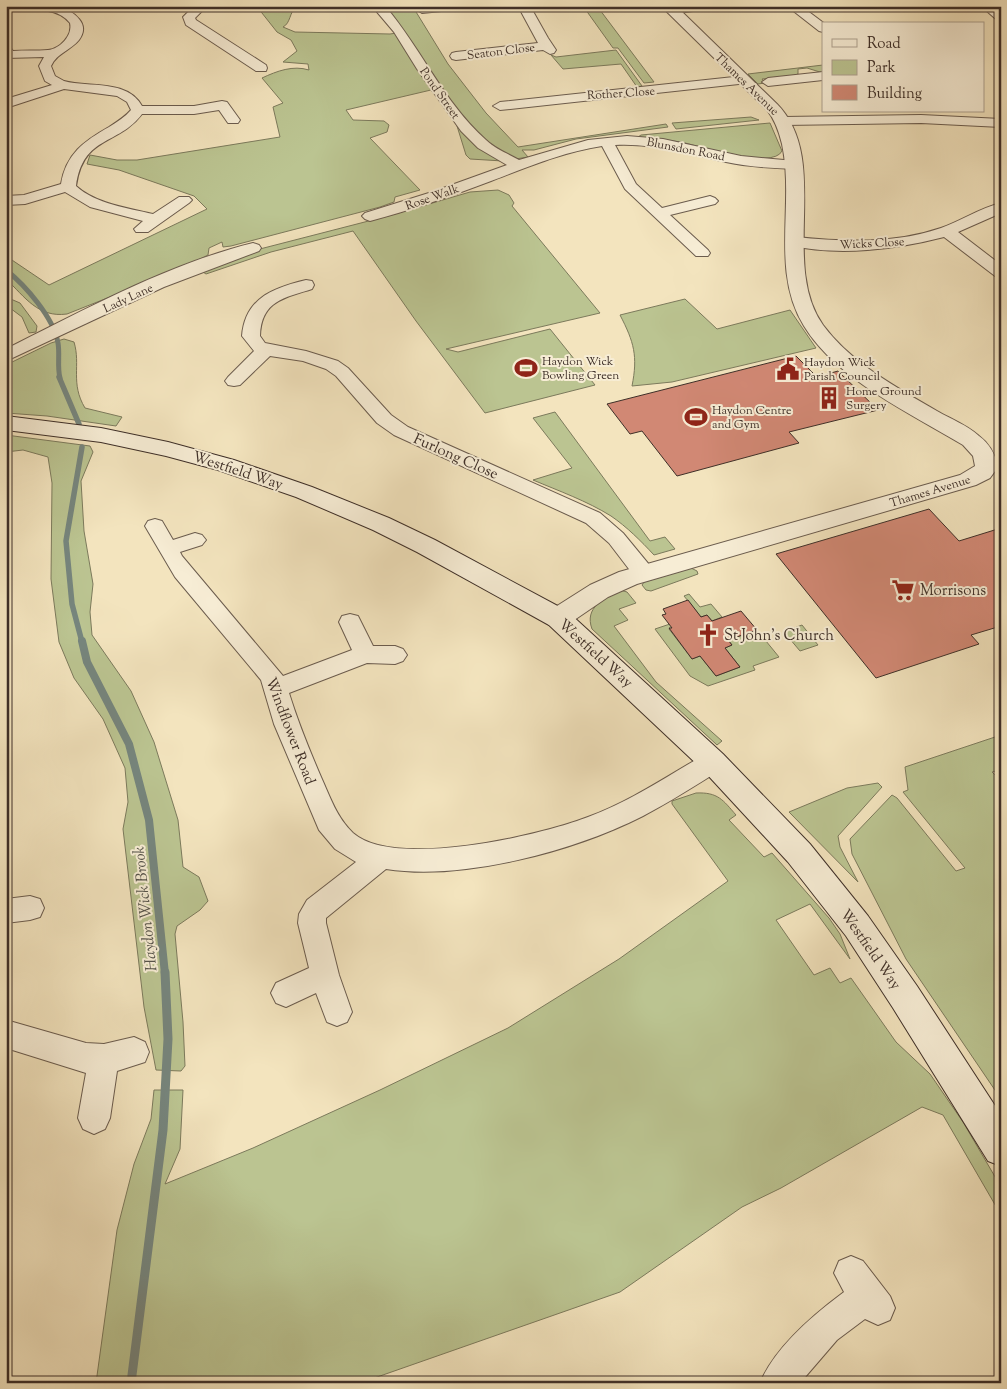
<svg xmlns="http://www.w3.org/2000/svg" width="1007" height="1389" font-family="'Sorts Mill Goudy',serif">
<rect width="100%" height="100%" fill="#f3e4be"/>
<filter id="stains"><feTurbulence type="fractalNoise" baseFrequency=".004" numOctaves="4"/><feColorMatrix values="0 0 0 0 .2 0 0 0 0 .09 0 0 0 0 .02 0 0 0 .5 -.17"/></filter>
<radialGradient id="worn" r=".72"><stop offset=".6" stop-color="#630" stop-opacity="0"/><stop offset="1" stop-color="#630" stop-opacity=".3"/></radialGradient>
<g fill="#bbc491" stroke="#7c7a5c">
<path d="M234 6H297C289 12 291 23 283 27L295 32 390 34 397 33 386 13 371 6 413 7 448 64 486 113 518 147 666 124 668 127 576 139 534 150H522L528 157 503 161 470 159 466 155 457 126 462 119 438 90 433 93 431 90 346 110 353 120 384 121 389 125 387 132 370 138 420 190 395 197 394 202 380 207 231 246 223 247 222 242 209 248 208 255 178 270 67 314C38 318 25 297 6 279V256L49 285 207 209 194 196 119 170 87 164 90 155 117 160H137L280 137 273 107 283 103 262 78C277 71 293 65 309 70L308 64 283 62 297 51 291 40 277 32 258 8Z"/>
<path d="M583 6H597L654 82 644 83 618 48H613Z"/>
<path d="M616 50 642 86 637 87 621 64 563 69 551 55 556 57Z"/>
<path d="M823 65V73L807 68 798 69V74L793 76 762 79 765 83 758 84 748 74Z"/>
<path d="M751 117 759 120 676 129 672 123Z"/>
<path d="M770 123 782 151C773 170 699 146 681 142 667 140 653 139 638 137L641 135Z"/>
<path d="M498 190 509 195 514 203 512 206 600 313 446 349 458 352 550 329 595 385 485 413 416 321 353 231 271 252 206 274 203 272 256 250 388 216 470 192Z"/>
<path d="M6 297 20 303 37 326 36 332 29 333 22 317 6 305Z"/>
<path d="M685 299 717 329 790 310 816 348 672 382 632 386C638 356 634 342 620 315Z"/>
<path d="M64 339 74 342C81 365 70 383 85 408L122 417 116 426 47 416 6 413V365L51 343Z"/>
<path d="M555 412 650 541 665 537 675 549 654 555C641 541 627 527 611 516 587 501 559 491 533 480L572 468 533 418Z"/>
<path d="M6 435 90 446 93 452 81 481 84 531 93 584 90 612 92 635 131 691 154 742 178 820 183 867 199 877 208 901 200 910 177 926 175 934 183 1022 185 1066 181 1071 156 1070 144 1007 123 829 128 802 125 768 103 719 74 678 59 642 51 579 52 483 48 457 23 450 6 452Z"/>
<path d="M691 568 697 571 698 574 651 591 646 590 642 585 644 582Z"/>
<path d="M620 590 627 592 636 603 619 609 628 620 614 626 656 682 722 741 717 745 592 629C584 607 604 599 620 590Z"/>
<path d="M689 594 700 607 711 604 722 617 712 621 707 615 701 617 684 596Z"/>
<path d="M673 623 676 626 669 629 692 659 700 656 716 676 740 667 725 648 732 645 728 640 757 630 779 657 753 666 755 670 708 686 690 676 655 629Z"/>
<path d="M802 625 818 645 800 651 784 632Z"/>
<path d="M1001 735V770L992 772 1001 781V1099L906 959 852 854 850 839 892 795 897 798 956 871 965 868 903 792 908 790 905 767Z"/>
<path d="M878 783 882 787 838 836 840 847 858 882 789 812 847 788Z"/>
<path d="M696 793C718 792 723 800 736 815L729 820 764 857 772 853 829 918 840 934 850 959 810 904 776 920 814 975 830 968 840 983 851 978 896 1042 930 1074 963 1122 1001 1187V1215L943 1115 922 1107 781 1188 742 1207 620 1292 360 1383H96L117 1230 134 1164 151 1119 154 1090H183L180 1149 165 1184 253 1148 380 1090 508 1028 619 959 728 881 672 804V801Z"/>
</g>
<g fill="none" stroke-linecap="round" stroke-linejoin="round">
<path stroke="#76857d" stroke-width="5" d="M6 270C25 285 54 318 58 343 60 354 57 367 60 378"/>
<g stroke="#76857d" stroke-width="5.5">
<path d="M59 377 79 424"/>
<path d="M82 642 72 604 66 541 82 447"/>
</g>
<path stroke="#76857d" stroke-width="8" d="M82 641 87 662 129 744 149 820 165 974"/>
<path stroke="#76857d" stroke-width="9" d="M131 1383 163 1130 168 1039 165 972"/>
</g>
<g fill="#d18874" stroke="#3e2f28">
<path d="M796 356 817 377 838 371 878 410 789 432 799 443 677 476 642 431 630 434 607 404Z"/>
<path d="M929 509 959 541 1001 528V626L971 635 979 644 876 678 776 554Z"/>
<path d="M688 600 701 617 707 615 712 621 741 611 757 630 728 640 732 645 725 648 740 667 716 676 700 656 692 659 669 628H672L662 615 666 614 663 609Z"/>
</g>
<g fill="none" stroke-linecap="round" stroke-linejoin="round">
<defs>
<g id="minor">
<path d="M6 6C28 6 64 0 79 19 85 26 84 33 79 40 71 50 57 53 51 66L55 76 64 81C90 88 127 79 142 106H194L222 101 227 102 240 120 238 123H228L219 110 194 114H142C118 146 83 135 76 186 96 204 128 208 153 214L179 197H189L192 200 189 203 148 232H136L134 229 143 221 90 207 65 192 25 204 6 205V196L24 195 61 184C66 154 84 141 109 127 117 122 125 117 131 110L127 102 117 96 64 89 6 108V99L52 85 45 81 39 66 44 57 6 58V46L10 47 13 51C24 50 36 51 48 50 60 49 73 35 70 23 56 5 26 10 6 10Z"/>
<path d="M194 6H207L195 18 196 20 266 65 267 68 266 71H256L186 25 183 17Z"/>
<path d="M372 6H385C421 48 444 103 486 140 495 149 509 154 519 160L588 140 627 136 663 139 741 156 795 161 800 162 802 165 800 168 795 169C772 168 748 167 726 162 689 154 653 143 615 145L636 184 662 208 710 196 715 198 718 201 715 204 670 215 708 250 710 253 708 256H696L625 189 602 146C563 152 528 167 491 181 452 196 411 210 370 221L365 219 362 216 365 213 432 192 507 165 478 148 461 131 417 69 394 32Z"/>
<path d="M419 6H467L461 9 422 13 416 9Z"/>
<path d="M518 6H530L548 38 556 50 554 53 550 54 543 50 456 60 452 59 450 56 452 53 456 52 538 43Z"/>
<path d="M668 6H707C699 12 672 15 665 9Z"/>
<path d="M787 6H801L825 24H823V32L819 31Z"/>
<path d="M981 6H995L1001 11V20H997Z"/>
<path d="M823 72V80L768 86 762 82 768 78Z"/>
<path d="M743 76 748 77 749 80 748 83 500 110 493 106 500 102Z"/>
<path d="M921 115 1001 119V127L921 123 784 125 777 121 784 117Z"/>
<path d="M1001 203V213L958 232 1001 265V278L995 276 944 237C898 249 838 257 790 245L788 242 790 239 796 237C844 242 894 244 941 228 961 221 980 208 1001 203Z"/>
<path d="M253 243 259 245 261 248 259 251 164 287 6 361V349C84 310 168 264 253 243Z"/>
<path d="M306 280 312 281 314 285 312 289C284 298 261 301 260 336L265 343 306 351 338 361 348 368 391 415 408 427 600 513 623 533 651 567 654 572 651 577 643 580 635 577 609 543 586 523 394 435 377 423 336 376 326 369 303 361 270 356 240 385 234 386 228 385 225 381 228 377 254 351 242 336C245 298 273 288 306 280Z"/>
<path d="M155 519 162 521 173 540 195 533 202 535 206 540 202 545 180 552 182 556 283 676 352 650 339 622 342 616 350 614 358 616 373 646H395L403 649 407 655 403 661 395 664 367 663 289 693C298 722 309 749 321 777 330 797 337 818 353 833 394 869 539 836 588 817 629 802 666 777 704 755L713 752 722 755 725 762 722 769C696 785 670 802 643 816 574 851 463 881 386 869L326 918V923L339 975 352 1012 347 1022 337 1026 327 1022 316 993 286 1007 276 1003 271 993 276 983 309 968 298 923 299 914 307 900 356 862 335 849 319 830 274 724 261 680 175 577 145 526 148 521Z"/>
<path d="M30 896 40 899 44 908 40 917 30 920 6 923V899Z"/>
<path d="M6 1020 86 1043 104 1044 134 1037 145 1042 149 1052 145 1062 117 1071 110 1118 105 1129 94 1134 83 1129 78 1118 86 1073 6 1048Z"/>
<path d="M851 1256 863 1261 890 1296 895 1308 890 1320 878 1325 865 1319 837 1340 800 1383H760C775 1347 813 1315 844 1292L834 1273 839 1261Z"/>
</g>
<path id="tertiary" d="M661 6H676L777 104C832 160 779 263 823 325 851 363 896 387 937 411 951 419 967 425 979 436 990 444 995 454 998 467L990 478 976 485 637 584 608 597 567 625 558 627 549 625 545 618 549 611 590 585 619 572 960 475 975 466 973 456 963 445C910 413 837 380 804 326 770 271 795 204 782 144 779 132 775 120 767 110Z"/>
<path id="secondary" d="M6 416 101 428 168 442 234 460 312 487 389 518 435 540 567 611 723 754 810 844 868 916 917 986 1001 1115V1166L988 1161 893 1008 846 936 788 862 703 770 549 625 417 552 373 530 296 497 218 470 166 456 101 442 6 430Z"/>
</defs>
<use href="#minor" stroke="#6b5c4e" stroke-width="2"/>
<use href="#tertiary" stroke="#6b5c4e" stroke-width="2"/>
<use href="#secondary" stroke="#3e2f28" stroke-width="2"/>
<use href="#minor" fill="#f7edd5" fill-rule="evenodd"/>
<use href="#tertiary" fill="#f7edd5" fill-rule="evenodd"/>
<use href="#secondary" fill="#f7edd5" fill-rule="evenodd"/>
</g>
<defs>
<symbol id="stadium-bare" viewBox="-9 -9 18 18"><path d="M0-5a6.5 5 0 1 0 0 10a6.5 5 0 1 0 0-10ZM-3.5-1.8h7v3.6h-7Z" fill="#8f2418" stroke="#f7edd5" stroke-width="2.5" paint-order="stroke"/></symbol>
<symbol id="civic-bare" viewBox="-9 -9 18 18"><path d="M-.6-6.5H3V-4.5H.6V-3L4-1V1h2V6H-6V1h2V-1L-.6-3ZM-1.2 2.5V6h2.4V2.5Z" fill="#8f2418" stroke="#f7edd5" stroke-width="2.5" paint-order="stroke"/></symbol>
<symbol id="building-bare" viewBox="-9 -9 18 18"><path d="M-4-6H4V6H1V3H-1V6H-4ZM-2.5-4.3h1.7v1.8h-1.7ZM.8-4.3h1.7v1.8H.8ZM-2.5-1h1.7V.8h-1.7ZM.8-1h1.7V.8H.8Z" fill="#8f2418" stroke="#f7edd5" stroke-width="2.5" paint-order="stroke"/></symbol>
<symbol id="supermarket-bare" viewBox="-9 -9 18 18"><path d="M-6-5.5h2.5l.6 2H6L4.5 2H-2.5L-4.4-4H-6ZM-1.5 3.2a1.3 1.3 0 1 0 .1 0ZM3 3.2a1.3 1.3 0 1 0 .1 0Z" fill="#8f2418" stroke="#f7edd5" stroke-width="2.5" paint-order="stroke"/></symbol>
<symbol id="church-bare" viewBox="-9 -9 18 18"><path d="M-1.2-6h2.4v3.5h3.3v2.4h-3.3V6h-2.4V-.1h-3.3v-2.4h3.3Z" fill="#8f2418" stroke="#f7edd5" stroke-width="2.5" paint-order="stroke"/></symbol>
</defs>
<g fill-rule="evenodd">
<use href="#stadium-bare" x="510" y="352" width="32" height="32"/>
<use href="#civic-bare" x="772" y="353" width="32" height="32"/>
<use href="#building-bare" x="813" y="382" width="32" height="32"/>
<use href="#stadium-bare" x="680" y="401" width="32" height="32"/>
<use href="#supermarket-bare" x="887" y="574" width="32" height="32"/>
<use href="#church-bare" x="692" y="619" width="32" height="32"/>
</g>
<g text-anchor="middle" stroke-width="4" stroke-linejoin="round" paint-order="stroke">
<g font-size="12" fill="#3e2f28" stroke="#f7edd5">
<text transform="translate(501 51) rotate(-7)" y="4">Seaton Close</text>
<text transform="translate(747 84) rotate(44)" y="4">Thames Avenue</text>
<text transform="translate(440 93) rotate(55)" y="4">Pond Street</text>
<text transform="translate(621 93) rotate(-4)" y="4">Rother Close</text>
<text transform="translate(686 149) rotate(11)" y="4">Blunsdon Road</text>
<text transform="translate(432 197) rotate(-19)" y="4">Rose Walk</text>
<text transform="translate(872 243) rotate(-3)" y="4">Wicks Close</text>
<text transform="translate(128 298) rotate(-25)" y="4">Lady Lane</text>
<text transform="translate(930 491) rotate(-17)" y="4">Thames Avenue</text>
</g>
<g font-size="12" fill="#3e2f28" stroke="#f7edd5" text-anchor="start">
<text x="542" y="365">Haydon Wick<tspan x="542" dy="14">Bowling Green</tspan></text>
<text x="804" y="366">Haydon Wick<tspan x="804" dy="14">Parish Council</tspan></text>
<text x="846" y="395">Home Ground<tspan x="846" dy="14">Surgery</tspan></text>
<text x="712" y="414">Haydon Centre<tspan x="712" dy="14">and Gym</tspan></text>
</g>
<g font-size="15" fill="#3e2f28" stroke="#f7edd5">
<text transform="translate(456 456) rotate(24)" y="5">Furlong Close</text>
<text transform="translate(238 470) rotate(18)" y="5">Westfield Way</text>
<text transform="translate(596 653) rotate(42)" y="5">Westfield Way</text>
<text transform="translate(291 731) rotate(69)" y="5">Windflower Road</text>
<text transform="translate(871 949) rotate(55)" y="5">Westfield Way</text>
</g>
<g font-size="15" fill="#3e2f28" stroke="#f7edd5" text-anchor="start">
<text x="920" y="595">Morrisons</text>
<text x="724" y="640">St John's Church</text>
</g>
<g font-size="16" font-style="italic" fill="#55534b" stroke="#f7edd5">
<text transform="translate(144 909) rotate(-96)" y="6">Haydon Wick Brook</text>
</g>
</g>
<rect width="1007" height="1389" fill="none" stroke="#f3e4be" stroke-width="25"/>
<rect x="8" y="8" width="992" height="1374" fill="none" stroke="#3e2f28" stroke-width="2.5"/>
<rect x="12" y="12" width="982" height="1364" fill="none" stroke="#3e2f28"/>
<rect x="822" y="22" width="162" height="90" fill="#f7edd5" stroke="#ada190"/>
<rect x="832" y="39" width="25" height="8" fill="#f7edd5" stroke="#ada190"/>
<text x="867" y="48" font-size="15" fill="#3e2f28">Road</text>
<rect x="832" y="60" width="25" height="15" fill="#bbc491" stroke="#ada190"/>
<text x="867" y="72" font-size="15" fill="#3e2f28">Park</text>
<rect x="832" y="85" width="25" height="15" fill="#d18874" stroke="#ada190"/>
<text x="867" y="98" font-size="15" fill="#3e2f28">Building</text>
<rect width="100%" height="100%" filter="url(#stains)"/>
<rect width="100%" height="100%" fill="url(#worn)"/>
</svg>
